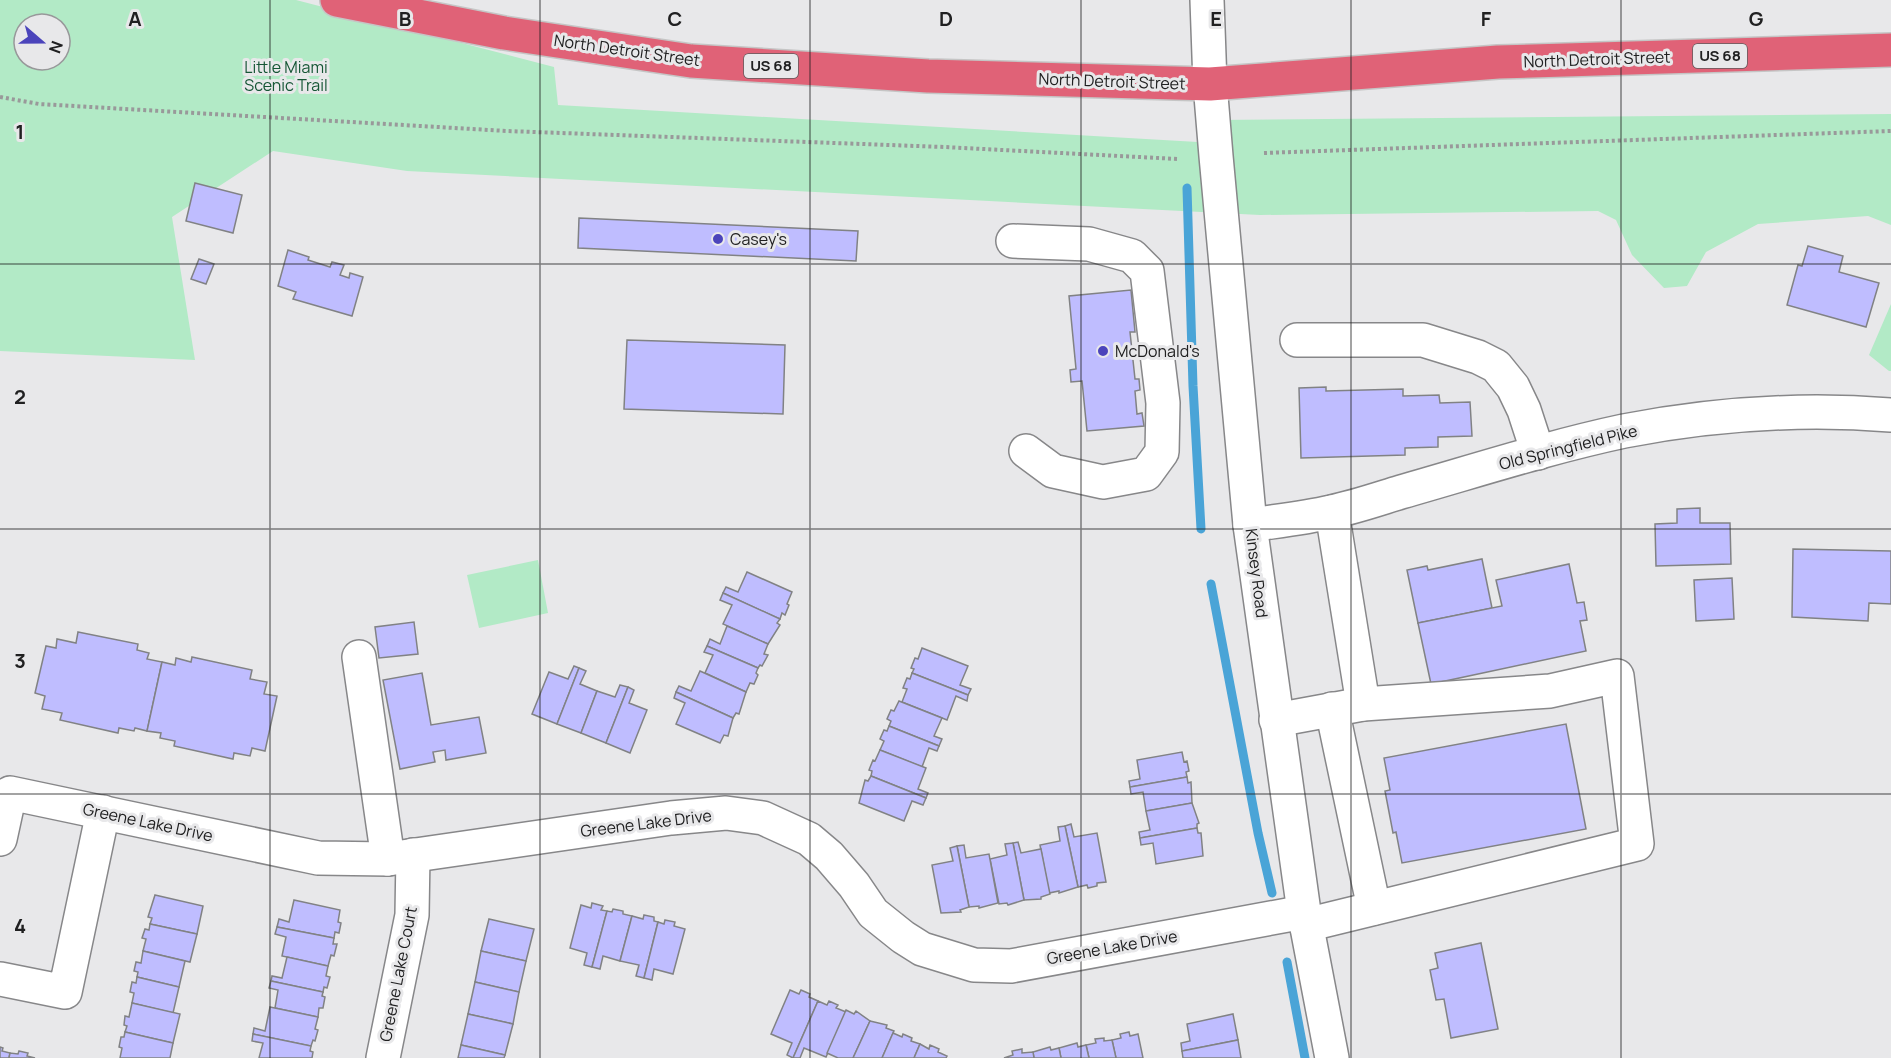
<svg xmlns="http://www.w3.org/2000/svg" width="1891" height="1058" font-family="Manrope,sans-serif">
<rect width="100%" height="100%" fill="#e8e8ea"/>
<g fill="#b2eac6" fill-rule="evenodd">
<path d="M0 0H296L554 67 558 105 1215 143V120L1891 114V225L1868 216 1758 224 1706 252 1687 286 1664 288 1632 255 1616 220 1598 211 1260 215 407 171 273 151 172 217 195 360 0 351ZM24 24H60V60H24Z"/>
<path d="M1891 304V371H1889L1869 355Z"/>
<path d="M538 560 548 613 479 628 467 575Z"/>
</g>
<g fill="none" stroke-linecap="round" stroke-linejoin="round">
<g stroke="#4aa4d7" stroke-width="9">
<path d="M1187 188 1193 386 1201 529"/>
<path d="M1211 584 1258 833 1272 893"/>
<path d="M1287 962 1305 1058"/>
</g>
</g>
<g fill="#bfbdff" stroke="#818284" stroke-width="1.5">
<path d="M195 183 242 195 233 233 186 221Z"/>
<path d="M579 218 858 231 856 261 578 248Z"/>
<path d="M1808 246 1843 256 1839 272 1879 283 1866 327 1787 305 1798 265 1802 266Z"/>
<path d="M288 250 309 257 308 260 330 267 332 262 344 265 340 275 349 278 350 273 363 277 352 316 293 299 296 292 278 286Z"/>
<path d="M199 259 214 264 206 284 191 279Z"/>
<path d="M1131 290 1135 332H1130L1135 379H1139L1140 390 1135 391 1137 414 1142 413 1144 426 1087 431 1082 381 1071 382 1070 370 1076 369 1069 296Z"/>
<path d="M627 340 785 345 783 414 624 409Z"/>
<path d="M1326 387V391L1403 389V396L1439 395 1440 403 1470 402 1472 436 1438 437V447L1405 448V455L1301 458 1299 388Z"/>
<path d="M1700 508V523H1730L1731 564 1656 566 1655 524 1677 523V509Z"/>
<path d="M1793 549 1891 551V604L1869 603 1868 621 1792 617Z"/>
<path d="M1482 559 1492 608 1418 623 1407 570 1427 566 1428 570Z"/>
<path d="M1569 564 1577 603 1584 602 1587 620 1580 621 1586 651 1431 684 1418 623 1502 606 1496 580Z"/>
<path d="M747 572 792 592 787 604 789 605 785 615 782 613 780 619 723 593 726 587 738 592Z"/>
<path d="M1732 578 1734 619 1696 621 1694 580Z"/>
<path d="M723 593 780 619 777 623 780 625 768 644 723 624 732 605 720 600Z"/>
<path d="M414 622 418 654 379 658 375 627Z"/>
<path d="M727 626 768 644 764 654 768 655 762 666 760 665 758 668 707 646 710 639 720 644Z"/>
<path d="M78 632 138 644 137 650 149 653 147 659 162 662 147 731 135 728 134 731 119 728 118 733 60 720 62 713 42 709 45 696 35 693 46 646 56 648 57 639 76 643Z"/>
<path d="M707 646 758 668 756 673 758 675 754 684 750 683 746 692 705 673 713 655 704 652Z"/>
<path d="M922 648 968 666 960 685 971 689 968 695 912 673 914 669 911 668 915 658 918 659Z"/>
<path d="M192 657 252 670 250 679 267 682 264 694 277 696 265 751 252 748 250 756 234 753 233 759 174 746 175 741 160 738 161 733 147 731 162 662 175 665 176 658 191 662Z"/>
<path d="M574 666 579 668 557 724 532 714 549 672 568 679Z"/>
<path d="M579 668 586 671 580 684 597 691 581 733 557 724Z"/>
<path d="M700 671 746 692 739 714 736 713 733 718 676 692 679 686 691 691Z"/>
<path d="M422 673 431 725 479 717 486 753 446 760 445 750 433 752 435 762 400 769 383 680Z"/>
<path d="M912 673 968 695 967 701 956 696 947 720 902 702 907 689 903 688 907 678 910 679Z"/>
<path d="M620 685 628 687 606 743 581 733 597 691 615 697Z"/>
<path d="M628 687 634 690 629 703 647 710 630 753 606 743Z"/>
<path d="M676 692 733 718 728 736 724 735 720 743 676 724 685 703 674 698Z"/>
<path d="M899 701 942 718 934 736 942 739 939 746 889 726 891 721 887 719 891 710 894 711Z"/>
<path d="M1566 724 1586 829 1402 863 1396 832 1393 833 1385 791 1390 790 1384 758Z"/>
<path d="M889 726 939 746 937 751 929 748 922 767 880 750 884 741 880 739 884 730 887 731Z"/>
<path d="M880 750 926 768 918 789 928 793 926 798 871 776 872 771 869 770 873 760 875 761Z"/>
<path d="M1182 752 1184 762 1187 761 1189 771 1186 772 1187 777 1130 787 1129 781 1140 779 1137 760Z"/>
<path d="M871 776 926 798 923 805 912 801 904 821 859 803 865 780 868 781Z"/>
<path d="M1187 777 1188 783 1191 782 1192 803 1146 811 1143 792 1131 794 1130 787Z"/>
<path d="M1192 803 1199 823 1197 824V828L1140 838 1139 832 1150 830 1146 811Z"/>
<path d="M1071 824 1074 837 1097 833 1106 882 1097 883V886L1088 888 1087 885 1078 887 1065 826Z"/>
<path d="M1065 826 1078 887 1059 893V891L1049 893 1040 845 1060 841 1058 827Z"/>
<path d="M1197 828 1198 833H1201L1203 856 1156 864 1153 843 1141 845 1140 838Z"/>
<path d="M1018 842 1021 853 1041 849 1050 894 1041 897V899L1024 900 1013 843Z"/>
<path d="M1013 843 1024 900 1008 905 1007 903 999 904 990 859 1007 855 1005 844Z"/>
<path d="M964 845 966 858 989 854 998 903 979 908V906L969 907 957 846Z"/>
<path d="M957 846 969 907 960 910 961 912 941 913 932 865 953 861 950 848Z"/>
<path d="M155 895 203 906 197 934 150 924 152 918 148 917Z"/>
<path d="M294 900 340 910 338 922 341 923 339 933 335 932 334 938 277 927 279 919 289 922Z"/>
<path d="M592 903 603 906 601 910 607 911 592 967 584 965 587 953 570 948 581 905 591 908Z"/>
<path d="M613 909 623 911V914L632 916 620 961 603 956 600 969 592 967 607 911 612 912Z"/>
<path d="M644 915 654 917V921L658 922 644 978 636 976 639 965 620 961 632 916 643 919Z"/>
<path d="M489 919 534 929 526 961 481 951Z"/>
<path d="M665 920 675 922 674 926 685 929 673 974 654 969 652 980 644 978 658 922 664 924Z"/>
<path d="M150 924 197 934 190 962 143 951 146 939 142 938 145 929 149 930Z"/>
<path d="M277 927 334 938 333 944H337L334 956 331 955 328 966 282 956 286 937 275 934Z"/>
<path d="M1481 943 1498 1029 1451 1038 1444 999 1436 1000 1430 970 1438 968 1435 953Z"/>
<path d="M143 951 185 961 179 987 137 977 138 972 134 971 136 962 141 963Z"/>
<path d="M481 951 526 961 519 992 475 982Z"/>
<path d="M287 957 328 966 326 976 330 977 327 988 324 987 323 992 271 981 272 976 282 978Z"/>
<path d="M137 977 179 987 173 1013 132 1003 134 993 130 992 132 982 136 983Z"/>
<path d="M271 981 323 992 322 996 325 997 323 1008H319L318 1017 275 1008 278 990 269 988Z"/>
<path d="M475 982 519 992 513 1024 468 1014Z"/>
<path d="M790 990 799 994 801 990 810 994 809 997 818 1001 793 1058 787 1055 792 1043 771 1034Z"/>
<path d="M818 1001 827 1005 829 1001 838 1005 836 1008 846 1012 826 1057 804 1048 800 1058H793Z"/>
<path d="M132 1003 180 1014 173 1043 125 1032 127 1026 124 1025 125 1016 129 1017Z"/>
<path d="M270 1007 318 1017 315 1029 318 1030 315 1041 313 1040 311 1046 253 1034 254 1028 265 1031Z"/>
<path d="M846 1010 854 1014 856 1011 870 1021 853 1058H838L827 1053Z"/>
<path d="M468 1014 513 1024 505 1055 461 1045Z"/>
<path d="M1233 1014 1238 1040 1182 1051 1181 1043 1190 1041 1187 1024Z"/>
<path d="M870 1021 887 1025 886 1028 894 1031 882 1058H853Z"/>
<path d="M125 1032 173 1043 170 1058H120L122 1048 119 1047 121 1037H124Z"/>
<path d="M1129 1032 1130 1036 1138 1034 1143 1058H1116L1112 1040 1121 1038 1120 1034Z"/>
<path d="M893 1033 902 1037 903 1034 912 1038 911 1041 920 1044 914 1058H882Z"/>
<path d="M253 1034 311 1046 310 1051 313 1052 312 1058H259L263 1043 252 1041Z"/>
<path d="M1104 1038V1041L1112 1040 1116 1058H1089L1086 1045 1096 1043 1095 1039Z"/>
<path d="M1238 1040 1241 1058H1183L1182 1051Z"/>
<path d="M1077 1043 1078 1047 1086 1045 1089 1058H1061L1059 1048Z"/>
<path d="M920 1044 929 1049 930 1045 939 1049 938 1052 947 1056 946 1058H914Z"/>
<path d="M461 1045 505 1055 504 1058H458Z"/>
<path d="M0 1047 3 1048 2 1051 10 1053 9 1058H0Z"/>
<path d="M1050 1047 1051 1050 1059 1048 1061 1058H1034L1033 1052Z"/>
<path d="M1022 1049V1053L1033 1052 1034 1058H1004L1013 1055 1012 1051Z"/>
<path d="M19 1051 28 1053 27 1056 35 1058H9L10 1053 18 1054Z"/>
</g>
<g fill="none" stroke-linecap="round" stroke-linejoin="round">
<defs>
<g id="minor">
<path d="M1207 0 1210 84 1216 156 1250 525 1304 912 1332 1058"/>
<path d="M1013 241 1089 244 1132 256 1147 271 1163 403 1162 452 1146 474 1103 482 1053 471 1026 451"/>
<path d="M1297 340H1423L1478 357 1496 366 1513 387 1524 410 1538 453"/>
<path d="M1332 512 1363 704"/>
<path d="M1250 525C1277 521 1305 518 1331 512 1355 507 1378 499 1401 492 1475 471 1549 447 1624 431 1712 414 1802 408 1891 415"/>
<path d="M359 657 388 859"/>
<path d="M1332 709 1374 908"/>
<path d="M1276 720 1363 704 1550 691 1617 676 1637 844 1306 925"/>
<path d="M0 839 10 793 318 858 388 859 671 818 726 813 763 818 809 839 829 856 854 885 873 913 903 937 922 949 974 965 1011 966 1304 912"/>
<path d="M0 979 65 992 103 812"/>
<path d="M383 1058 412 915 413 855"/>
</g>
<path id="highway" d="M337 0 504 33 691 61 928 76 1210 84 1498 62 1891 50"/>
</defs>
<use href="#minor" stroke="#878789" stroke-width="36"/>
<use href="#highway" stroke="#c5c5c5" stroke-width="36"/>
<g stroke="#99999a" stroke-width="4" stroke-dasharray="3 3" stroke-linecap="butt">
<path d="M0 97 39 104 507 131 944 147 1178 159"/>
<path d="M1264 153 1891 131"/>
</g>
<use href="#minor" stroke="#fff" stroke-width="33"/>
<use href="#highway" stroke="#e06277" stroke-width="33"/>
</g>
<path fill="none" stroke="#202021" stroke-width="1.5" stroke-opacity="0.55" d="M270 0V1058M540 0V1058M810 0V1058M1081 0V1058M1351 0V1058M1621 0V1058M0 264H1891M0 529H1891M0 794H1891"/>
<g fill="#4b44bb" stroke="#e8e8ea" stroke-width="2">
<circle cx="718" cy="239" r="6"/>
<circle cx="1103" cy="351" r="6"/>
</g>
<g text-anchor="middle" stroke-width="6" stroke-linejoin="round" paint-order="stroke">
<g fill="#e8e8ea" stroke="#5c5c5d" stroke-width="1.5">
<rect x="1693" y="44" width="54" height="24" rx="4.5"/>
<rect x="744" y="54" width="54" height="24" rx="4.5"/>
</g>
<g font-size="15" font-weight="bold" fill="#202021">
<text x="1720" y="61">US 68</text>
<text x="771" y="71">US 68</text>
</g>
<g font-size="16" fill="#202021" stroke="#e8e8ea">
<text transform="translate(627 50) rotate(8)" y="6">North Detroit Street</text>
<text transform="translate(1597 59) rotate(-2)" y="6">North Detroit Street</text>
<text transform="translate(1112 81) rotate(2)" y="6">North Detroit Street</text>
<text transform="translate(1568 447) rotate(-14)" y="6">Old Springfield Pike</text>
<text transform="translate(1257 573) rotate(83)" y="6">Kinsey Road</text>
<text transform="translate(148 822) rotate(12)" y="6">Greene Lake Drive</text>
<text transform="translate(646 823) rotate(-7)" y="6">Greene Lake Drive</text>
<text transform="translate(1112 947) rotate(-10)" y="6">Greene Lake Drive</text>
<text transform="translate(398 974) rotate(-79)" y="6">Greene Lake Court</text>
</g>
<g font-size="16" fill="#155635" stroke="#e8e8ea">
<text x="286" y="73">Little Miami<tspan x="286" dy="18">Scenic Trail</tspan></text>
</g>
<g font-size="16" fill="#202021" stroke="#e8e8ea" text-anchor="start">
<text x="730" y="245">Casey's</text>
<text x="1115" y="357">McDonald's</text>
</g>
</g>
<g font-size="20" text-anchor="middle" font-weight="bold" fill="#202021" stroke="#e8e8ea" stroke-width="6" stroke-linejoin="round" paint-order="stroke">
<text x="135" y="26">A</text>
<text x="405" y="26">B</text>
<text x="675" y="26">C</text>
<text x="946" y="26">D</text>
<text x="1216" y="26">E</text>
<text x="1486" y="26">F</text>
<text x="1756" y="26">G</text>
<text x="20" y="139">1</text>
<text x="20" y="404">2</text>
<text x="20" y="668">3</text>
<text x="20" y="933">4</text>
</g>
<g transform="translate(42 42) rotate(110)"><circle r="28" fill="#e8e8ea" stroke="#98989a" stroke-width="1.5"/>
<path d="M0-4.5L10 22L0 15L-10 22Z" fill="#4b44bb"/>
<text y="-9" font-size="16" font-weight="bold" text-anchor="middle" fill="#202021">N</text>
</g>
</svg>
